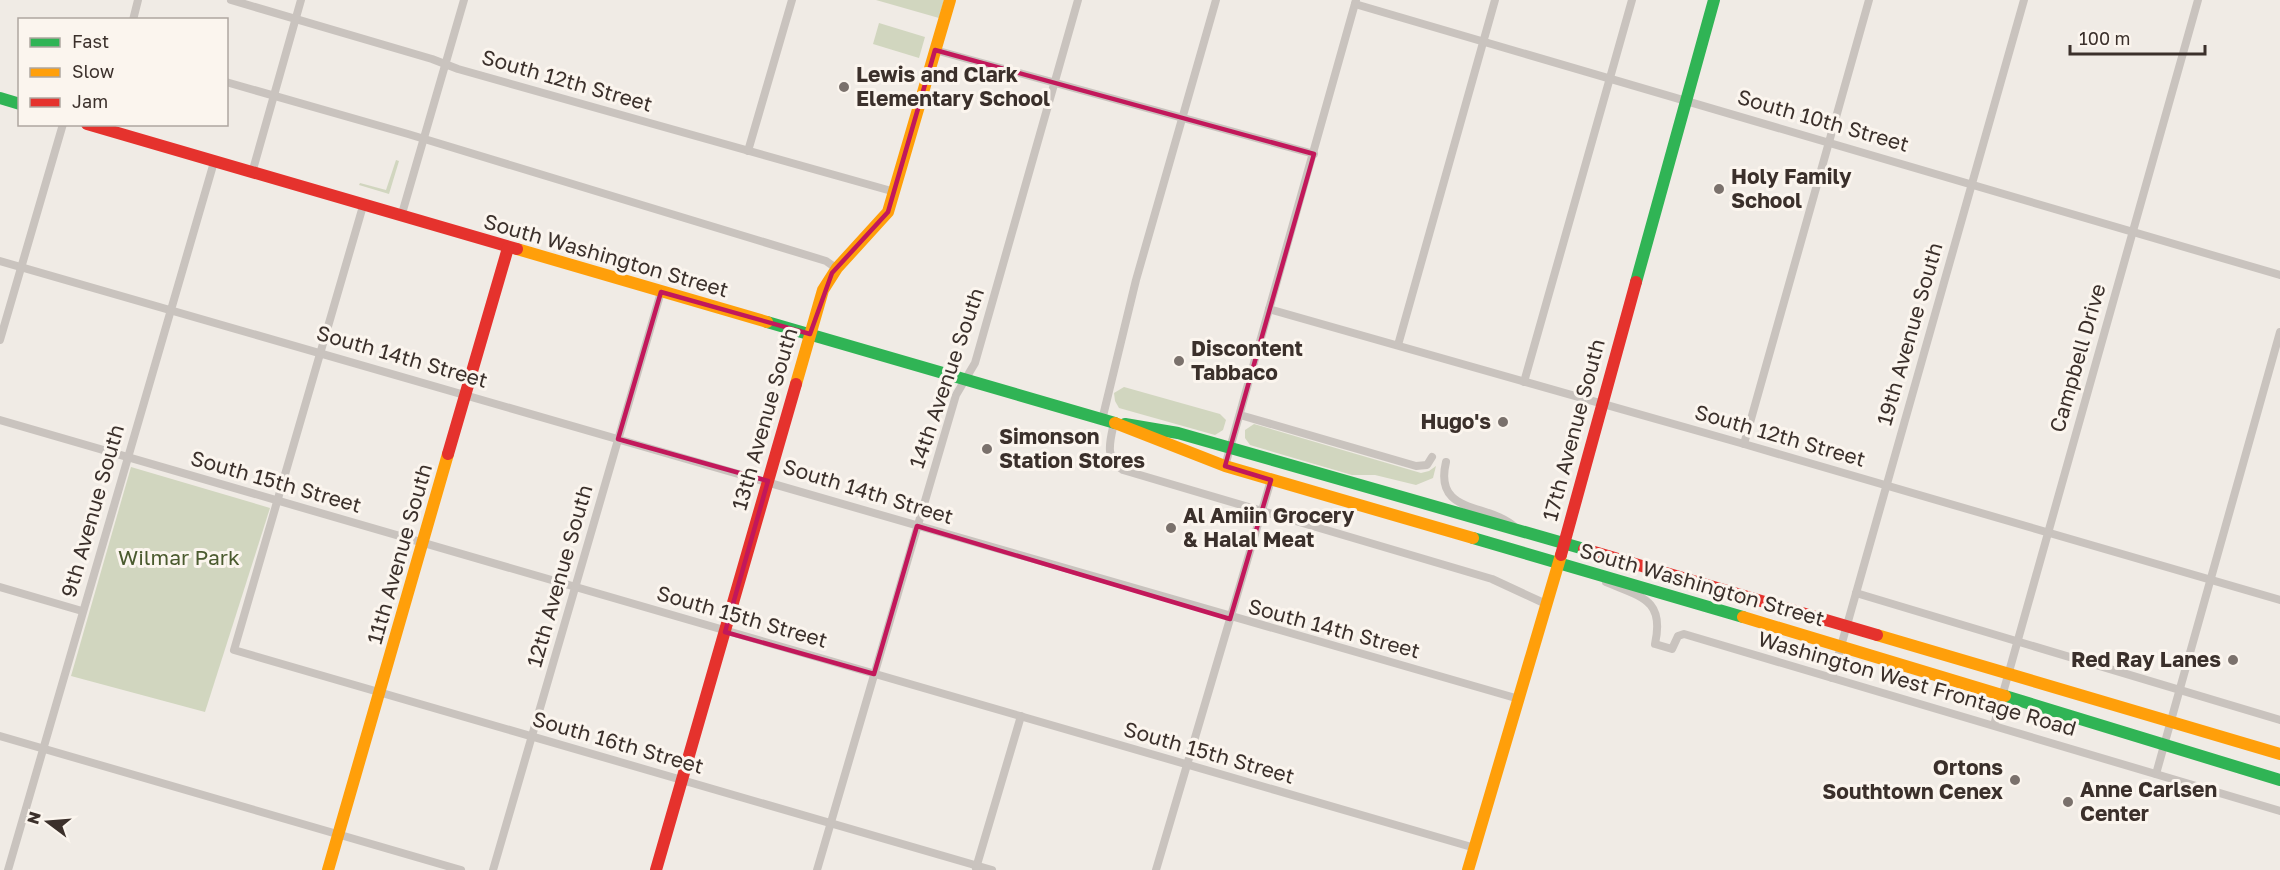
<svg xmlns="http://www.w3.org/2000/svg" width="2280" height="870" font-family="'Golos Text',sans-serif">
<rect width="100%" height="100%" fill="#f0ebe5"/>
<g fill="#d1d6bf">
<path d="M876 0H944L939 18Z"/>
<path d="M879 23 925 37 919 58 873 44Z"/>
<path d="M396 160 399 161 389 194 359 185 360 183 386 190Z"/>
<path d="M1124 387 1220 414 1226 420 1223 430 1215 435 1119 408 1115 401 1114 393Z"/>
<path d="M1254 424 1421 473 1429 471 1436 466 1433 478 1416 485 1375 475H1352L1250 445 1245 438V430Z"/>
<path d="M131 467 270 508 205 712 71 676Z"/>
</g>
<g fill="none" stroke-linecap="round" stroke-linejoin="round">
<g stroke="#c9c3be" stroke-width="8">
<path d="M231 0 432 59 458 69 895 192"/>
<path d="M1355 4 2280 275"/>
<path d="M133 20 138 0"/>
<path d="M935 50 1314 154"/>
<path d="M226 82 408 134 826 261 836 268"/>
<path d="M748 151 792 0"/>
<path d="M252 173 301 0"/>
<path d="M363 206 234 650 992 870"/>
<path d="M401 217 464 0"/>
<path d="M0 261C507 403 1011 557 1519 699"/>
<path d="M1269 309 1744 444 2280 600"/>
<path d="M0 340 63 124"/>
<path d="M1398 345 1495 0"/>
<path d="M1524 382 1632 0"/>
<path d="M1240 415 1416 466 1427 465 1432 457"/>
<path d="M0 420 1475 848"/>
<path d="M1102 420 1136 280 1216 0"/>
<path d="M1114 423C1110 441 1104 459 1123 470L1492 579 1546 604"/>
<path d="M1744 444 1869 0"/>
<path d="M1446 462C1433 516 1490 502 1516 528"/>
<path d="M1225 466 1356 0"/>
<path d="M1606 582C1641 597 1665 599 1655 644L1672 649 1678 636 1684 634 2280 811"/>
<path d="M0 587 82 611"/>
<path d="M1856 593 2280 720"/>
<path d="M1832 678 2024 0"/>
<path d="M1994 725 2198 0"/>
<path d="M0 736 461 870"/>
<path d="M2156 774 2280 332"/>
<path d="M976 868 1021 716"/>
<path d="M8 870 214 162"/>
<path d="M493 870 661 292"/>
<path d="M817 870 956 395 975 363 1078 0"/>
<path d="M1156 870 1271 480"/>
</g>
<g stroke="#30b455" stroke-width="12">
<path d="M0 98 20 104"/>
<path d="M1636 282 1714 0"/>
<path d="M767 322 1115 423"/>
<path d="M1125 424 1178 433 1584 549"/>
<path d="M1473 538 1743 617"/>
<path d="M2005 696 2280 780"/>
</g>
<g stroke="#ff9f0a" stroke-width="12">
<path d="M517 249 767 322"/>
<path d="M796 384 823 290 837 268 888 212 950 0"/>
<path d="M1115 423 1225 466 1473 538"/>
<path d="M1743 617 2005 696"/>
<path d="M1877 635 2280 754"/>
<path d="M328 870 448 454"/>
<path d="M1468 870 1561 555"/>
</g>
<g stroke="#e5322d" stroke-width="12">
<path d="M87 124 517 249"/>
<path d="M448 454 508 248"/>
<path d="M1584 549 1877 635"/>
<path d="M1561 555 1636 282"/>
<path d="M656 870 796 384"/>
</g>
</g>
<path fill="none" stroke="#c2185b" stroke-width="4.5" stroke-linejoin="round" d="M935 50 1314 154 1225 466 1271 480 1230 619 917 526 874 674 725 632 768 481 618 439 661 292 810 334 832 273 888 212Z"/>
<g fill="#7a716c" stroke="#fbf5ee" stroke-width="2">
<circle cx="844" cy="87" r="6"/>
<circle cx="1719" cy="189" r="6"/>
<circle cx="1179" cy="361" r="6"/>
<circle cx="1503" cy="422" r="6"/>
<circle cx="987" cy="449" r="6"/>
<circle cx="1171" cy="528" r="6"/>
<circle cx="2233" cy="660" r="6"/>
<circle cx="2015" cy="780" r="6"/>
<circle cx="2068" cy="802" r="6"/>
</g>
<g text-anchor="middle" stroke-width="6" stroke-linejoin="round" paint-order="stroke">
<g font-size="21" font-weight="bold" fill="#3b302b" stroke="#fbf5ee" text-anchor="start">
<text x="856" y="82">Lewis and Clark<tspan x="856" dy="24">Elementary School</tspan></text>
<text x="1731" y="184">Holy Family<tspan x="1731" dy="24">School</tspan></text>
<text x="1191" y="356">Discontent<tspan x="1191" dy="24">Tabbaco</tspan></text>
<text x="1491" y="429" text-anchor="end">Hugo's</text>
<text x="999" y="444">Simonson<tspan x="999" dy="24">Station Stores</tspan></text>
<text x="1183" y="523">Al Amiin Grocery<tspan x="1183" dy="24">&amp; Halal Meat</tspan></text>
<text x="2221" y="667" text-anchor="end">Red Ray Lanes</text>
<text x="2003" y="775" text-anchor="end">Ortons<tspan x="2003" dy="24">Southtown Cenex</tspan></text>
<text x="2080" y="797">Anne Carlsen<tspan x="2080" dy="24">Center</tspan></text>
</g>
<g font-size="21" fill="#3b302b" stroke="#fbf5ee">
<text transform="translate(567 81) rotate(16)" y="7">South 12th Street</text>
<text transform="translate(1823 121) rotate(16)" y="7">South 10th Street</text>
<text transform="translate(606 256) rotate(16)" y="7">South Washington Street</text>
<text transform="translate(1910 334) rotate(-74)" y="7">19th Avenue South</text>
<text transform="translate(402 357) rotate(16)" y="7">South 14th Street</text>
<text transform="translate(2078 358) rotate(-74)" y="7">Campbell Drive</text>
<text transform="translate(947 378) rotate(-71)" y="7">14th Avenue South</text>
<text transform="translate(765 419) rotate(-74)" y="7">13th Avenue South</text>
<text transform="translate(1574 430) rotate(-75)" y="7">17th Avenue South</text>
<text transform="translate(1780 436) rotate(16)" y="7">South 12th Street</text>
<text transform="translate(276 482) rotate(16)" y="7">South 15th Street</text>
<text transform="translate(868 492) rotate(17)" y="7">South 14th Street</text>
<text transform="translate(93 511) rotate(-74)" y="7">9th Avenue South</text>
<text transform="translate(400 554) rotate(-74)" y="7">11th Avenue South</text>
<text transform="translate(560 576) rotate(-74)" y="7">12th Avenue South</text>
<text transform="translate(1702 585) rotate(16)" y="7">South Washington Street</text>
<text transform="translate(742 617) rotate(16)" y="7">South 15th Street</text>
<text transform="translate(1334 629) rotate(15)" y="7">South 14th Street</text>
<text transform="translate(1917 684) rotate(16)" y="7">Washington West Frontage Road</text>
<text transform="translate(618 743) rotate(16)" y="7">South 16th Street</text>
<text transform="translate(1209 753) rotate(16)" y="7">South 15th Street</text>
</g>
<g font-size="21" fill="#4a5a2e" stroke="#fbf5ee">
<text x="179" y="565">Wilmar Park</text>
</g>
</g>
<rect x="18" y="18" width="210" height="108" fill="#fbf5ee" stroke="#aea6a0" stroke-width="1.5"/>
<rect x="30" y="38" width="30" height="9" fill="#30b455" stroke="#aea6a0" stroke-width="1.5"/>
<text x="72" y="48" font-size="18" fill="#3b302b">Fast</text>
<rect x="30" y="68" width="30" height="9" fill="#ff9f0a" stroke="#aea6a0" stroke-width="1.5"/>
<text x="72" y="78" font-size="18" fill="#3b302b">Slow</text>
<rect x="30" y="98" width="30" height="9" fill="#e5322d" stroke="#aea6a0" stroke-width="1.5"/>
<text x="72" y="108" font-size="18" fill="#3b302b">Jam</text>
<g transform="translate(48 822) rotate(286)" stroke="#fbf5ee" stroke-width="4.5" paint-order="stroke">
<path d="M0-4.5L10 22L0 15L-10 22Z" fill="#3b302b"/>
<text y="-9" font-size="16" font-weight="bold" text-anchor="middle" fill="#3b302b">N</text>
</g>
<path d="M2070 45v9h135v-9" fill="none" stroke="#3b302b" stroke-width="3"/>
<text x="2079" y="45" font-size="18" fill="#3b302b" stroke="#fbf5ee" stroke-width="4.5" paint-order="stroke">100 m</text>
</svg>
